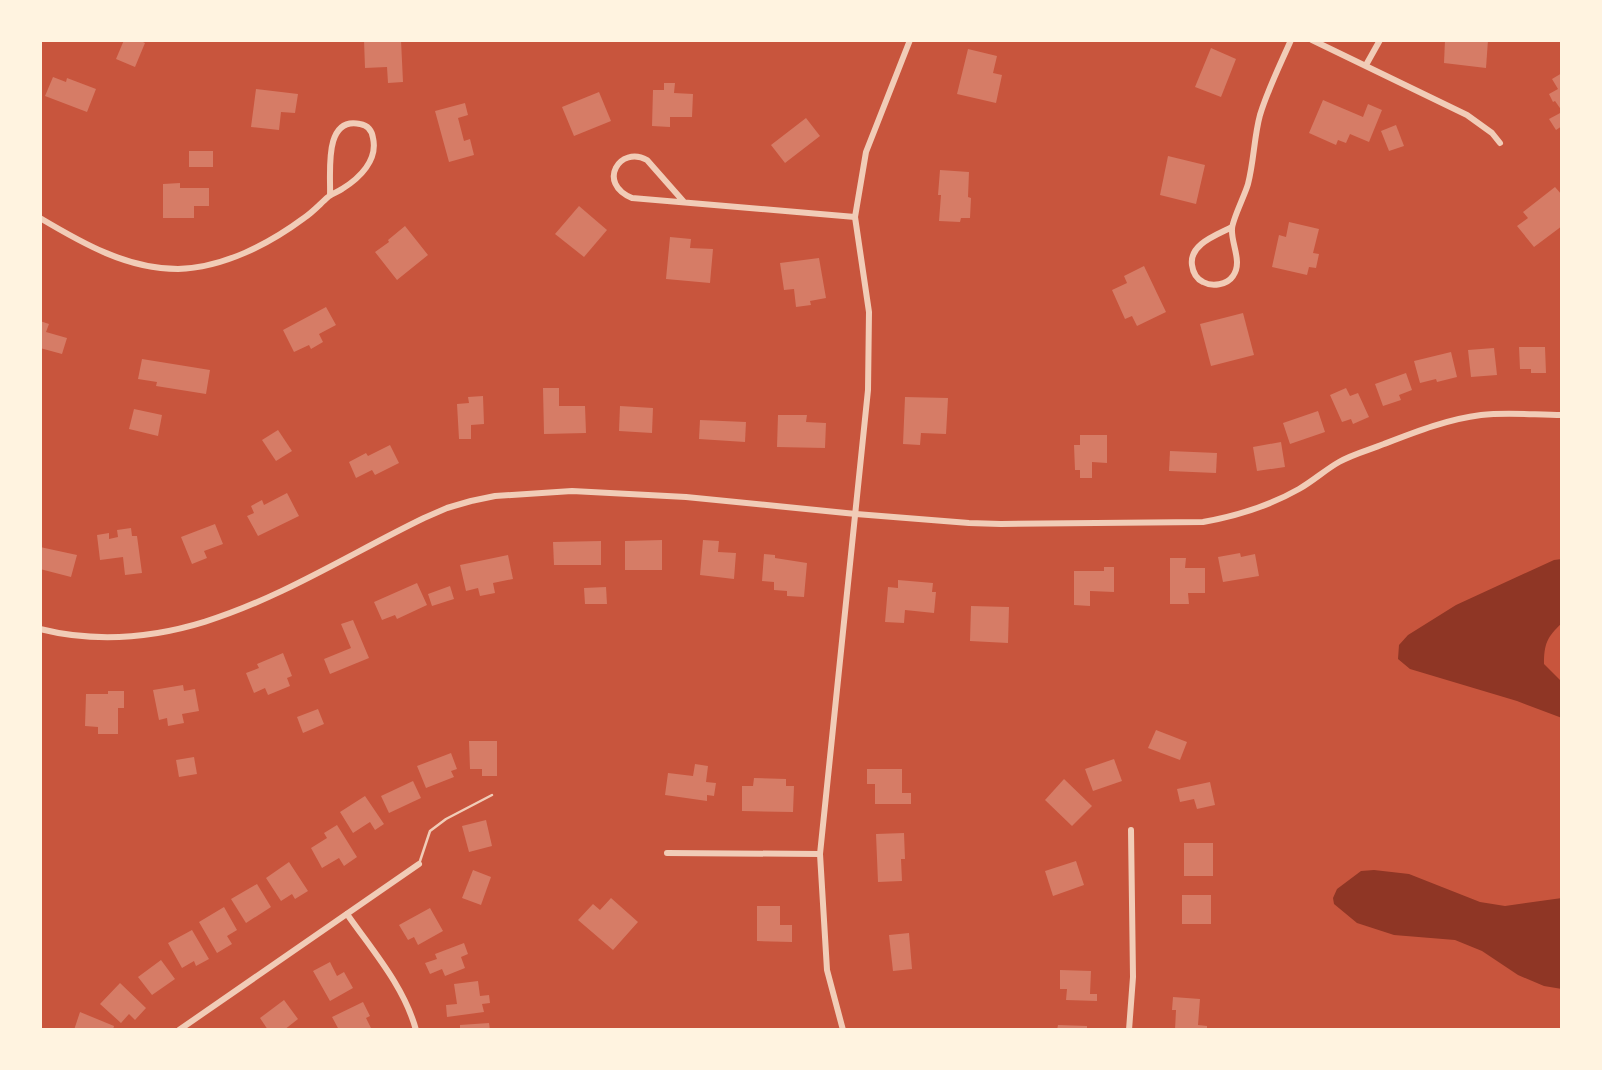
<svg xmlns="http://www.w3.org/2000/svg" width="1602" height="1070" font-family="'Noto Sans',sans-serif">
<rect width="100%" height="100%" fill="#c8553d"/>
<g fill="#8f3625">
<path d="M1562 559V623C1547 637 1544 644 1544 664L1562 682V718L1517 701 1410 669 1398 659 1399 645 1408 635 1456 605 1554 560Z"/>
<path d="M1374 870 1409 874 1480 902 1505 906 1562 898V989L1544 986 1518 975 1482 951 1455 940 1394 935 1357 923 1334 904 1333 898 1337 889 1361 871Z"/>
</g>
<g fill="#d67c66">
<path d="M124 40H139L145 43 135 67 116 59Z"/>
<path d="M364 40H401L403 82 388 83 387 67 365 68Z"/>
<path d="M1445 40H1488L1486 68 1444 63Z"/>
<path d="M1211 48 1236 59 1221 97 1195 87Z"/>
<path d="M968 49 997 56 993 73 1002 75 996 103 957 94Z"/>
<path d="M1562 73V111L1555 101 1553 102 1549 94 1558 89 1552 79Z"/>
<path d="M53 77 66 82 67 78 96 89 87 112 45 96Z"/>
<path d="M664 83H675L674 93 693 94 692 117H670V127L652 126 653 90H664Z"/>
<path d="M256 89 298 94 295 113 281 112 279 130 251 127Z"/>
<path d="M599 92 611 121 574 136 562 107Z"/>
<path d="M1323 100 1363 117 1368 104 1382 110 1369 142 1350 134 1346 143 1338 140 1336 145 1309 133Z"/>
<path d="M465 103 468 115 458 118 464 141 470 139 474 155 449 162 435 111Z"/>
<path d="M1562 112V126L1556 130 1549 119Z"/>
<path d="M806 118 820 136 785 163 771 145Z"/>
<path d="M1396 125 1404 146 1389 151 1381 131Z"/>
<rect x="189" y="151" width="24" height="16"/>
<path d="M1168 156 1205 165 1196 204 1160 195Z"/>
<path d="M940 170 969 172 968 197 971 198 970 218H961L960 222 939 221 941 195H938Z"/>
<path d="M180 183V188H209V206H194V218H163V184Z"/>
<path d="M1555 187 1562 195V226L1534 247 1517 226 1528 218 1523 212Z"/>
<path d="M579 206 607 230 584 257 555 234Z"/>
<path d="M1289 222 1319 229 1313 253 1319 254 1316 268 1309 267 1307 275 1272 267 1279 235 1286 237Z"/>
<path d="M405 226 428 255 397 280 375 252 389 242 388 240Z"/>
<path d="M670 237 691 239 690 248 713 249 710 283 666 279Z"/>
<path d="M819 258 826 298 810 301 811 305 796 307 794 289 784 290 780 263Z"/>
<path d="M1144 266 1166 312 1137 326 1132 316 1125 319 1112 290 1127 283 1124 276Z"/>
<path d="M326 307 336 325 319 334 323 342 311 349 309 345 294 352 283 330Z"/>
<path d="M1243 313 1254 355 1211 366 1200 324Z"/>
<path d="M40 321 49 324 46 332 67 338 62 354 40 348Z"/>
<path d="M1519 347H1545L1546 373H1531V369H1520Z"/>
<path d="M1494 348 1497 375 1471 377 1468 350Z"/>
<path d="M1451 352 1457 377 1437 382 1436 379 1420 383 1414 361Z"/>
<path d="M142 359 210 370 206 394 156 386 157 382 138 379Z"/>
<path d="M1406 373 1412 390 1399 395 1401 400 1383 406 1375 384Z"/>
<path d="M543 388H559V406H585L586 433 544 434Z"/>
<path d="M1346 388 1350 396 1358 393 1369 417 1353 424 1351 419 1342 422 1330 395Z"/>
<path d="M483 396 484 424 471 425V439H459L457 404 469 403 468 397Z"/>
<path d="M905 397 948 398 946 434 921 433 920 445 903 444Z"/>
<path d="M620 406 653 408 652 433 619 431Z"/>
<path d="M134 409 162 415 158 436 129 429Z"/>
<path d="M1318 411 1325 432 1290 444 1283 423Z"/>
<path d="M778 415H807L806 422 826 423 825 448 777 447Z"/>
<path d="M700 420 746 422 745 442 699 439Z"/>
<path d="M278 430 292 451 276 461 262 440Z"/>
<path d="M1080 435H1107V463L1092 462V478H1080V470H1075L1074 445H1080Z"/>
<path d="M1281 442 1285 467 1257 471 1253 447Z"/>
<path d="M390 445 399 463 375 475 372 470 356 478 349 462 366 453 368 456Z"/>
<path d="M1170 451 1217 453 1216 473 1169 471Z"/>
<path d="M287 493 299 516 258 536 247 516 254 513 251 506 262 500 264 505Z"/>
<path d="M215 524 223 544 204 551 207 558 192 564 181 537Z"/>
<path d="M131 528 132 536H137L142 573 125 575 123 557 100 560 97 535 109 533V539L118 537 117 530Z"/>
<path d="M662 540V570H625V541Z"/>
<path d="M703 540 719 541 718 552 736 553 734 579 700 575Z"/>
<path d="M601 541V565H554L553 542Z"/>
<path d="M40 547 77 555 71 577 40 569Z"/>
<path d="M1240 553 1241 557 1255 554 1259 576 1223 582 1218 557Z"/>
<path d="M764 554 775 555V558L807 563 804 597 787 596V591L774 590V582L762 581Z"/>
<path d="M508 555 513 579 493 583 495 593 480 596 478 588 466 591 460 565Z"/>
<path d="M1170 558H1186L1185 568H1205V593H1188L1189 604H1170Z"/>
<path d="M1104 567H1114V592L1090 591V606L1074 605V571H1104Z"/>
<path d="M898 580 933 583 932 592H936L934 613 905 610 904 623 885 622 888 587 898 588Z"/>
<path d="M417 583 427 605 397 619 395 615 382 620 374 602Z"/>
<path d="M450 586 454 599 432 606 428 594Z"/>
<path d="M606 587 607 604H585L584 588Z"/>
<path d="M971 606 1009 607 1008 643 970 641Z"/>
<path d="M353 620 369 658 330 674 324 659 351 648 341 624Z"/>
<path d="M283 653 292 676 287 678 290 686 268 695 265 688 254 693 246 673 259 668 257 664Z"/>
<path d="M183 685 184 691 195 689 199 711 182 714 184 723 168 726 167 718 159 720 153 690Z"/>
<path d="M108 691H124V708H118V734H98V727L85 726 86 694H108Z"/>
<path d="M318 709 324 724 303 733 297 717Z"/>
<path d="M1156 730 1187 742 1180 760 1148 748Z"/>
<path d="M469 741H497V776H482V769H470Z"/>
<path d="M451 753 457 769 451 771 454 777 426 788 417 766Z"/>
<path d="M194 757 197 774 179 777 176 760Z"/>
<path d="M1114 759 1122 781 1093 791 1085 769Z"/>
<path d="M695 764 708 766 706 782 716 783 714 796 707 795V801L665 795 668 773 693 776Z"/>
<path d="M867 769H902V793H911V804H875V784H867Z"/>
<path d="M754 778 786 779V786H794L793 812 742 811V786H753Z"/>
<path d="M1064 779 1092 806 1072 826 1045 800Z"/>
<path d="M413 781 421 798 389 813 381 796Z"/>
<path d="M1210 782 1215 805 1197 809 1194 799 1180 802 1177 789Z"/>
<path d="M365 796 384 824 375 830 370 822 353 833 340 812Z"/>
<path d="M486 820 492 846 469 852 462 826Z"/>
<path d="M337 825 357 857 344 866 339 858 322 868 311 848 327 838 324 833Z"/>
<path d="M904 833 905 859H901L902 881 878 882 876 834Z"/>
<rect x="1184" y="843" width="29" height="33"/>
<path d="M1076 861 1084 885 1053 896 1045 871Z"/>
<path d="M289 862 308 891 295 899 292 894 281 901 266 878Z"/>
<path d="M473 870 491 877 481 905 462 898Z"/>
<path d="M257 884 271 907 246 923 231 899Z"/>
<rect x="1182" y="895" width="29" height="29"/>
<path d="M611 898 638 922 613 950 578 920 593 904 600 910Z"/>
<path d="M757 906H780V925H792V942L757 941Z"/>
<path d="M224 907 237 930 227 936 232 944 217 953 199 922Z"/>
<path d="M430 908 443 931 418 945 414 937 408 940 399 925Z"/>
<path d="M192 930 209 959 196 966 194 961 182 968 168 943Z"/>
<path d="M909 933 912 969 893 971 889 935Z"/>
<path d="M464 943 468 954 461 957 465 968 445 976 442 969 430 974 425 963 437 959 435 954Z"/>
<path d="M161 960 175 979 152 995 138 977Z"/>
<path d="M330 962 337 976 344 972 353 988 330 1001 313 971Z"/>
<path d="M1060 970 1091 971 1090 994H1097V1001L1066 1000 1067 989H1060Z"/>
<path d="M478 981 480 996 489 995 490 1003 482 1004 484 1012 447 1017 446 1005 457 1004 454 984Z"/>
<path d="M120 983 146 1008 135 1020 129 1014 121 1023 100 1004Z"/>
<path d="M1173 997 1200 999 1198 1025 1207 1026V1030H1175L1176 1010H1172Z"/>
<path d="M284 1000 298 1019 284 1030H268L260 1018Z"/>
<path d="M363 1002 370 1016 366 1018 371 1028 368 1030H339L332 1017Z"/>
<path d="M80 1012 114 1026 113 1030H74Z"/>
<path d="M489 1023 490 1030H460V1025Z"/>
<path d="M1058 1025 1087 1026V1030H1057Z"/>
</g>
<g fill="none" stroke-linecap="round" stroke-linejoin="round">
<path stroke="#f1ccb7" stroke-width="2.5" d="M419 864 430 831 446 819 492 795"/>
<g stroke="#f1ccb7" stroke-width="6">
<path d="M1312 40 1467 115 1492 133 1500 143"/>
<path d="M1366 65 1380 40"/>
<path d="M684 202 647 160C620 145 596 183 632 198L855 217"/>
<path d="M40 218C82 243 127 269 178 269 223 268 269 244 304 218 313 212 320 204 328 197 332 193 338 192 342 189 360 178 378 160 373 138 372 131 368 125 360 124 323 116 331 174 330 195"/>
<path d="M1232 227C1217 235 1189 244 1192 265 1193 273 1197 279 1203 282 1212 287 1227 285 1233 276 1243 262 1231 244 1232 229 1232 220 1245 195 1248 184 1254 161 1254 137 1260 115 1268 89 1280 65 1291 40"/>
<path d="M40 629C184 665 302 577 424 518L447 508 471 501 495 496 572 491 686 497 856 514 969 523 1001 524 1203 522C1237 516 1269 506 1299 489 1313 481 1325 470 1339 462 1353 454 1369 450 1384 444 1415 432 1448 419 1481 415 1508 412 1535 415 1562 415"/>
<path d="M667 853 820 854"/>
<path d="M347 914C372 950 404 986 416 1030"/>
<path d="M179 1030 419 864"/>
<path d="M843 1030 827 970 820 854 868 390 869 312 855 217 866 152 910 40"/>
<path d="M1129 1030 1133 977 1131 830"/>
</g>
</g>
<rect width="1602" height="1070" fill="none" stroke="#fff3e0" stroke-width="84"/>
</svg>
